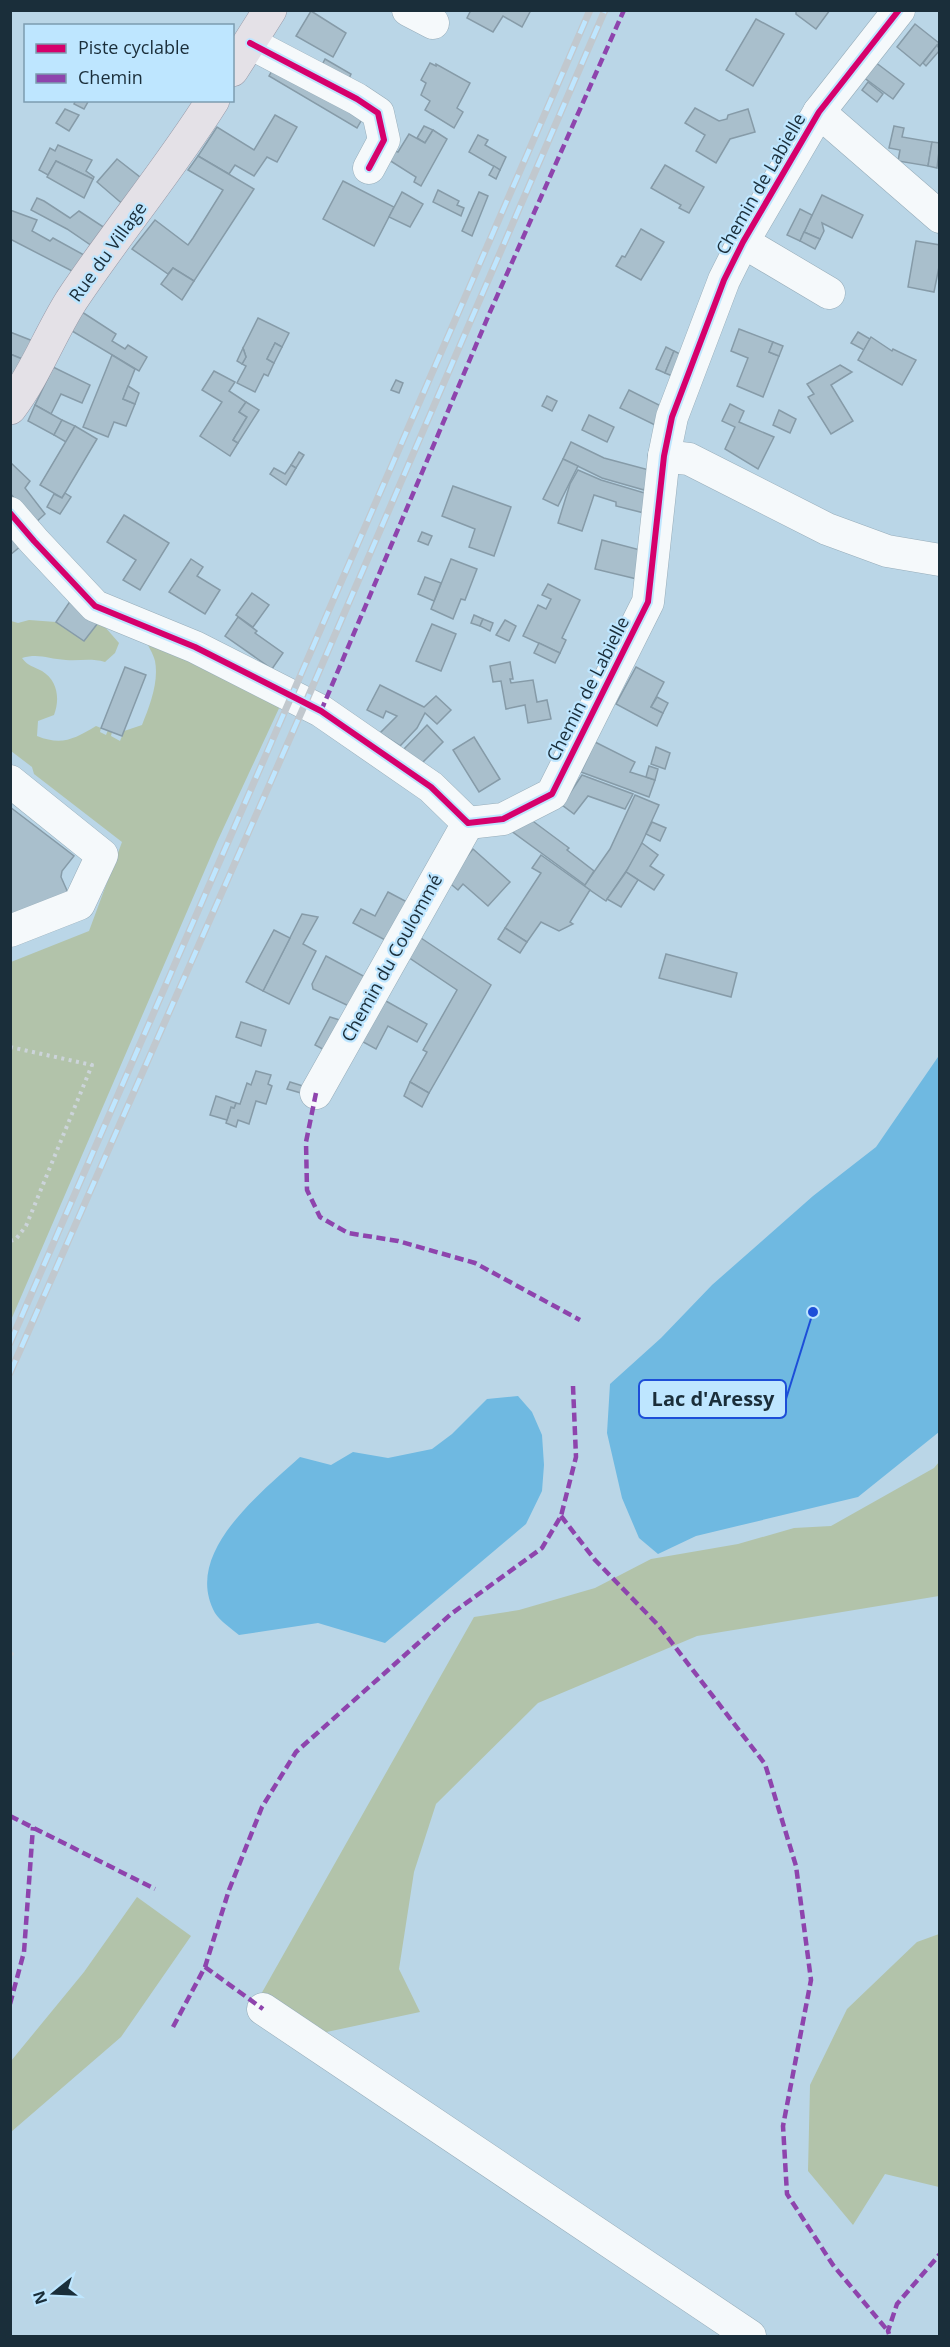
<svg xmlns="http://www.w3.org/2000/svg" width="950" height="2347" font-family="'Open Sans',sans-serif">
<rect width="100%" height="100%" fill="#bad6e7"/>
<g fill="#b2c3aa">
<path d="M29 620 56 622 84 641 97 623 105 627 119 643 115 653 105 662C91 658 80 661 66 660 48 659 39 653 22 658 29 667 33 666 42 671 58 681 60 699 54 715L38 721 37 736C62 746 74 739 96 726L101 728 100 732 106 735 108 730 112 732 111 736 120 741 124 731 142 725C150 705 159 682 155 661 153 653 148 646 145 639L281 704 217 842 11 1320V962L89 931 122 842 34 774 32 767 11 751V621L18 623Z"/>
<path d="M939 1462V1596L697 1636 538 1703 436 1804 414 1872 399 1969 420 2012 322 2033 260 1996 474 1617 519 1610 595 1588 651 1559 738 1544 794 1528 831 1526 934 1468Z"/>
<path d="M137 1897 191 1936 121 2037 11 2132V2061L84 1972Z"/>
<path d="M939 1934V2187L885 2174 853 2225 808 2171 810 2085 847 2009 917 1942Z"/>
</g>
<g fill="#6fb9e1">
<path d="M938 1057 939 1432 858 1497 696 1536 658 1554 639 1538 622 1498 607 1433 610 1384 661 1338 712 1285 813 1196 876 1147Z"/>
<path d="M518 1396 532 1412 542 1435 544 1465 542 1491 526 1524 385 1643 318 1623 239 1635C232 1629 220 1621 215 1613 182 1553 261 1493 300 1457L331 1465 353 1452 388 1458 432 1449 452 1434 487 1399Z"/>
</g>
<g fill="#a9bfcc" stroke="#869ba8" stroke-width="1.5">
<path d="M471 10H531L522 27 503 16 493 32 467 18Z"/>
<path d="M796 10H830L816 29 796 14Z"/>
<path d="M311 11 346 33 333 57 296 36Z"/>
<path d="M756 19 784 34 753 86 726 70Z"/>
<path d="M915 24 939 43 920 66 897 47Z"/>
<path d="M937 45 940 50 926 66 923 63Z"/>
<path d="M325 59 351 74 348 81 322 65Z"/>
<path d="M871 59 904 84 893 99 859 74Z"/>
<path d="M277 62 365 114 357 128 269 76Z"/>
<path d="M430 63 436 66V64L470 83 457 108 463 112 454 128 425 110 430 101 421 95 426 83 421 80Z"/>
<path d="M868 82 883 94 877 102 862 90Z"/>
<path d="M76 100H89L84 109 74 104Z"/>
<path d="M695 108 719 121 727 119 728 115 748 109 755 132 730 139 716 163 696 151 705 135 685 123Z"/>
<path d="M65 109 79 115 69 131 56 123Z"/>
<path d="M275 115 297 127 277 162 267 157 254 176 235 165 229 174 198 156 217 127 254 150Z"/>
<path d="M424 126 433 130 425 143 417 138Z"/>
<path d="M894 126 904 128 902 137 932 142 928 166 898 161 900 150 889 148Z"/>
<path d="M433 130 447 139 421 186 414 182 416 177 389 160 395 151 398 152 409 134 425 143Z"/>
<path d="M478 135 488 140 485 145 506 157 500 170 469 152Z"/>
<path d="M932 142 940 143 937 168 928 166Z"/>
<path d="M58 145 92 160 86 171 94 177 93 179 56 161 48 175 39 170 50 148 55 151Z"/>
<path d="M198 156 254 189 194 281 173 268 168 274 132 249 155 220 188 245 193 238 223 190 188 170Z"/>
<path d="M117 159 145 181 126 207 97 182Z"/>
<path d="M56 161 93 179 84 198 47 177Z"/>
<path d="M665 165 704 187 689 213 679 208 681 205 651 188Z"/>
<path d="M494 166 500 170 496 179 489 175Z"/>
<path d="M343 181 394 207 374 246 323 219Z"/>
<path d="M438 190 459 201 457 205 464 208 461 216 433 202Z"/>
<path d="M402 192 423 204 410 227 389 217Z"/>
<path d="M479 192 488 196 472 236 462 231Z"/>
<path d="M822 195 863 215 852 238 822 223 824 231 820 239 804 232Z"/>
<path d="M37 198 44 201 70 218 79 211 108 230 95 248 67 229 31 210Z"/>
<path d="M800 209 812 215 800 241 787 235Z"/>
<path d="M10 210 37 220 32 231 50 241 53 238 84 255 74 272 10 239Z"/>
<path d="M641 229 664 242 641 280 616 266 622 256 625 257Z"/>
<path d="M804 232 820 239 815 249 800 241Z"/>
<path d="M916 241 940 245V262L934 292 908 287Z"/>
<path d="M173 268 194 281 182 300 161 284Z"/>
<path d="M82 312 116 334 112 341 125 349 128 345 147 357 139 371 72 331Z"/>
<path d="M258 318 289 333 282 347 275 343 267 359 274 363 268 376 264 374 255 392 237 383 246 366 242 364 246 357 243 348Z"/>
<path d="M739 329 773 342 769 352 779 356 763 397 737 386 748 358 731 351Z"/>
<path d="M10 332 38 343 30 362 10 354Z"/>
<path d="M858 332 870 339 864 350 851 343Z"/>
<path d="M871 337 892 351 893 349 916 360 902 385 858 360Z"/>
<path d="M773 342 783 346 779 356 769 352Z"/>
<path d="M275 343 282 347 274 363 267 359Z"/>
<path d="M666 347 674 351 665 373 656 369Z"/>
<path d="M243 348 246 357 242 364 237 361Z"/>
<path d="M674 351 686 357 677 378 665 373Z"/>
<path d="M10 354 27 361 10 383Z"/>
<path d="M112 355 135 369 123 399 135 404 126 426 114 422 108 437 83 427Z"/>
<path d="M840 365 852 372 831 385 853 421 831 434 808 397 814 394 807 384Z"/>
<path d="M53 367 90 385 82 403 61 394 51 414 35 405Z"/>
<path d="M214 371 235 382 229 391 246 402 239 412 247 417 233 440 238 443 230 456 200 436 222 402 202 390Z"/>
<path d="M396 380 403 383 399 393 391 390Z"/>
<path d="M128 386 139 393 135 404 123 399Z"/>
<path d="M629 390 665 408 657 426 620 408Z"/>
<path d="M547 396 557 401 552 411 542 406Z"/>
<path d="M246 402 259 410 238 443 233 440 247 417 239 412Z"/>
<path d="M730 404 744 411 739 422 774 437 758 469 725 449 735 427 722 421Z"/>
<path d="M35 405 62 420 54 435 28 421Z"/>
<path d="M779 410 796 419 790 433 773 425Z"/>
<path d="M589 415 614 427 607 442 582 430Z"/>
<path d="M62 420 75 426 66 442 54 435Z"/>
<path d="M75 426 97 439 62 498 40 485Z"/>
<path d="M571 442 604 458 649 470 644 490 602 478 563 459Z"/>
<path d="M299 452 304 455 296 468 291 465Z"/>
<path d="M563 459 578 466 558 506 543 499Z"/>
<path d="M10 462 30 481 25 488 45 514 35 523 10 493Z"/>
<path d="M291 465 296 468 286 485 270 474 274 468 285 474Z"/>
<path d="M578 470 601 480 648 494V514L616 506V502L594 495 582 531 558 523 570 484Z"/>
<path d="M453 486 511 507 494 556 469 547 475 529 442 516Z"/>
<path d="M65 493 71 497 60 514 47 507 54 494 62 498Z"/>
<path d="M124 515 169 543 140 590 123 580 136 560 107 542Z"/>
<path d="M422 532 432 536 428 545 418 541Z"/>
<path d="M13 538 21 546 10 555V540Z"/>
<path d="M602 540 644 551 641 580 595 569Z"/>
<path d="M191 559 203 567 197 576 220 590 205 614 169 592Z"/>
<path d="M451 559 477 569 465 600 461 599 453 619 431 609Z"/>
<path d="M425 577 441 583 434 601 418 594Z"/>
<path d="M548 584 580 600 562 638 566 640 560 653 523 636 538 605 546 609 551 599 542 595Z"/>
<path d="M252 593 269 605 253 627 236 615Z"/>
<path d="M75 594 105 614 84 641 56 622Z"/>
<path d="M474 615 483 619 480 626 471 623Z"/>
<path d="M238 617 257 631 255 633 283 653 272 669 225 636Z"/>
<path d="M483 619 493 623 490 631 480 626Z"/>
<path d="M505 620 516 626 509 641 496 635Z"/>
<path d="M432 624 456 634 441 671 416 661Z"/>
<path d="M539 643 560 653 555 663 534 653Z"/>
<path d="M510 662 513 679H510L511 683 533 680 537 702 547 700 551 719 528 723 525 705 506 709 501 681 493 682 490 666Z"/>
<path d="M125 667 146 675 122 736 101 728Z"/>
<path d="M636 667 664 682 651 707 663 713 657 726 616 704Z"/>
<path d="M380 685 424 707 436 696 451 710 437 724 425 713 417 728 400 746 380 733 397 716 386 711 383 718 367 710Z"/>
<path d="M657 697 668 703 663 713 651 707Z"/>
<path d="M427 725 443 742 420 765 404 749Z"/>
<path d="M474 737 500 779 479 792 453 750Z"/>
<path d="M595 742 635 762 630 772 655 780 649 797 581 772Z"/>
<path d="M656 747 670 753 665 769 651 764Z"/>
<path d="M649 766 658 769 655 780 646 777Z"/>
<path d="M582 775 633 794 625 809 588 796 574 814 562 805Z"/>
<path d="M635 795 659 805 635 858 606 901 584 886 610 849Z"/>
<path d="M10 807 74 856 62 871 61 877 69 895 10 918Z"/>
<path d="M530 819 569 848 567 850 594 871 585 885 510 830Z"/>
<path d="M652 822 666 828 660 841 646 834Z"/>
<path d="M642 843 658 855 650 866 664 875 654 890 626 872Z"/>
<path d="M473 849 510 882 488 906 463 884 458 890 447 881Z"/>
<path d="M541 855 590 890 570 922 573 924 559 931 541 922 527 942 505 928 541 873 532 868Z"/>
<path d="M626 872 638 880 621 907 607 899Z"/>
<path d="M388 892 409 903 387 941 353 923 361 909 375 916Z"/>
<path d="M302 914 318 917 303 944 316 951 289 1004 263 991Z"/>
<path d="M505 928 527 942 520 953 498 939Z"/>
<path d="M274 930 290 938 263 991 246 982Z"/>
<path d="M415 934 491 985 429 1093 410 1082 427 1052 423 1050 457 990 402 953Z"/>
<path d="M666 954 737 973 731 997 659 978Z"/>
<path d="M326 956 369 979 353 1008 313 989 312 984Z"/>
<path d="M377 996 427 1024 417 1042 388 1026 376 1049 354 1037Z"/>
<path d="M330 1017 346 1022 330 1053 315 1045Z"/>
<path d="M241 1022 266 1030 261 1046 236 1037Z"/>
<path d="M256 1071 271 1075 268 1084 272 1086 266 1104 256 1101 249 1124 238 1120 236 1127 226 1123 231 1107 234 1108 236 1103 240 1104 247 1083 251 1085Z"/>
<path d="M290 1082 303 1086 301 1093 287 1089Z"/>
<path d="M410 1082 429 1093 422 1107 404 1096Z"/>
<path d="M216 1096 236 1103 234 1108 231 1107 227 1120 210 1115Z"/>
</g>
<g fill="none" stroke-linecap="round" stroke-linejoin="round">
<defs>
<g id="minor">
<path d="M408 10 433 23"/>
<path d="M250 43 357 99 378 113 384 140 369 168"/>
<path d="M819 112 940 217"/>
<path d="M743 242 829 293"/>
<path d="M664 456 689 459 827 529 887 551 940 560"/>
<path d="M10 513 34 541 95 606 195 647 321 711 431 787 468 823 503 819 552 794 648 602 664 456 672 417 724 280 743 242 819 112 899 10"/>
<path d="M10 781 102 855 79 904 10 931"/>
<path d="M316 1093 468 823"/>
<path d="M263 2009 750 2336"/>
</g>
<g id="major">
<path d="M232 70 270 10"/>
<path d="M10 408C35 375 49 336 71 301 116 233 169 170 213 100"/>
</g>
</defs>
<use href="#minor" stroke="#97adba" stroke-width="33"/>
<use href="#major" stroke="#989aa8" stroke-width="34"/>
<g stroke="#ccd4da" stroke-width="4" stroke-dasharray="3 4.5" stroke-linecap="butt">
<path d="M10 1047 92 1065 26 1226 16 1239 10 1241"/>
<path d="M10 1653 12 1654 10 1656"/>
</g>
<use href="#minor" stroke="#f5f9fb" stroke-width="32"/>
<use href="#major" stroke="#e4e1e7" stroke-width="33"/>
<defs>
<g id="rail">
<path d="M10 1343 590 10"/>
<path d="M10 1373 305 704 605 10"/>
</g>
</defs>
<use href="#rail" stroke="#c1c8ce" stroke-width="7"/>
<use href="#rail" stroke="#bee6ff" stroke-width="4.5" stroke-dasharray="14" stroke-linecap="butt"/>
<g stroke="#8e44ad" stroke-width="4.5" stroke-dasharray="9 4.5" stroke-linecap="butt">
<path d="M321 711 490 312 624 10"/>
<path d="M316 1093 306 1142 307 1190 320 1217 348 1233 398 1241 475 1263 580 1320"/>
<path d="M561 1516 595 1560 659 1626 765 1764 796 1866 811 1980 783 2126 787 2194 833 2265 888 2331"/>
<path d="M10 1816 155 1889"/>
<path d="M205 1967 263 2009"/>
<path d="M10 2004 24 1952 33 1827"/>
<path d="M173 2027 205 1967 229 1890 262 1807 296 1752 451 1614 542 1548 561 1516 576 1457 573 1386"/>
<path d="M889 2334 888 2331 897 2304 940 2254"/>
</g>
<defs>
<g id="cycleway">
<path d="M250 43 357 99 378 113 384 140 369 168"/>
<path d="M10 513 34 541 95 606 195 647 321 711 431 787 468 823 503 819 552 794 648 602 664 456 672 417 724 280 743 242 819 112 899 10"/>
</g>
</defs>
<use href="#cycleway" stroke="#bee6ff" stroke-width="10"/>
<use href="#cycleway" stroke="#d6006c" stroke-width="6"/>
</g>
<g text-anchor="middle" stroke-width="4.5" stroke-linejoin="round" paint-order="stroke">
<g font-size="18" fill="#1a2e3a" stroke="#bee6ff">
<text transform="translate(761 184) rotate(-60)" y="6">Chemin de Labielle</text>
<text transform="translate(108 252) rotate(-54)" y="6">Rue du Village</text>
<text transform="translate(588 689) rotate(-63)" y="6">Chemin de Labielle</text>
<text transform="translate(392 958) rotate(-61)" y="6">Chemin du Coulommé</text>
</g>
</g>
<path fill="none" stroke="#1d4ed8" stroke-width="2" d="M813 1312L786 1399"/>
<circle fill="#1d4ed8" stroke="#bee6ff" stroke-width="2" cx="813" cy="1312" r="6"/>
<rect fill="#bee6ff" stroke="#1d4ed8" stroke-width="2" x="639" y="1380" width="147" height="38" rx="6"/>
<g font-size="20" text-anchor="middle" font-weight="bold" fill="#1a2e3a">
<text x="713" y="1406">Lac d'Aressy</text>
</g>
<rect width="950" height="2347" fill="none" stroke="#1a2e3a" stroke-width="24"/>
<rect x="24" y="24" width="210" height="78" fill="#bee6ff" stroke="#7c9cb0" stroke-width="1.5"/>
<rect x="36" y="44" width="30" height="9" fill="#d6006c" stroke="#7c9cb0" stroke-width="1.5"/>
<text x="78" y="54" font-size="18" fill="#1a2e3a">Piste cyclable</text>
<rect x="36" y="74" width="30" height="9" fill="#8e44ad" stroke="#7c9cb0" stroke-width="1.5"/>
<text x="78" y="84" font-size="18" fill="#1a2e3a">Chemin</text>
<g transform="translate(54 2293) rotate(252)" stroke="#bee6ff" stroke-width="4.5" paint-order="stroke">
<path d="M0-4.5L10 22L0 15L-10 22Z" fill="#1a2e3a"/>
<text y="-9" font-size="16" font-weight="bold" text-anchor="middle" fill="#1a2e3a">N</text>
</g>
</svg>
